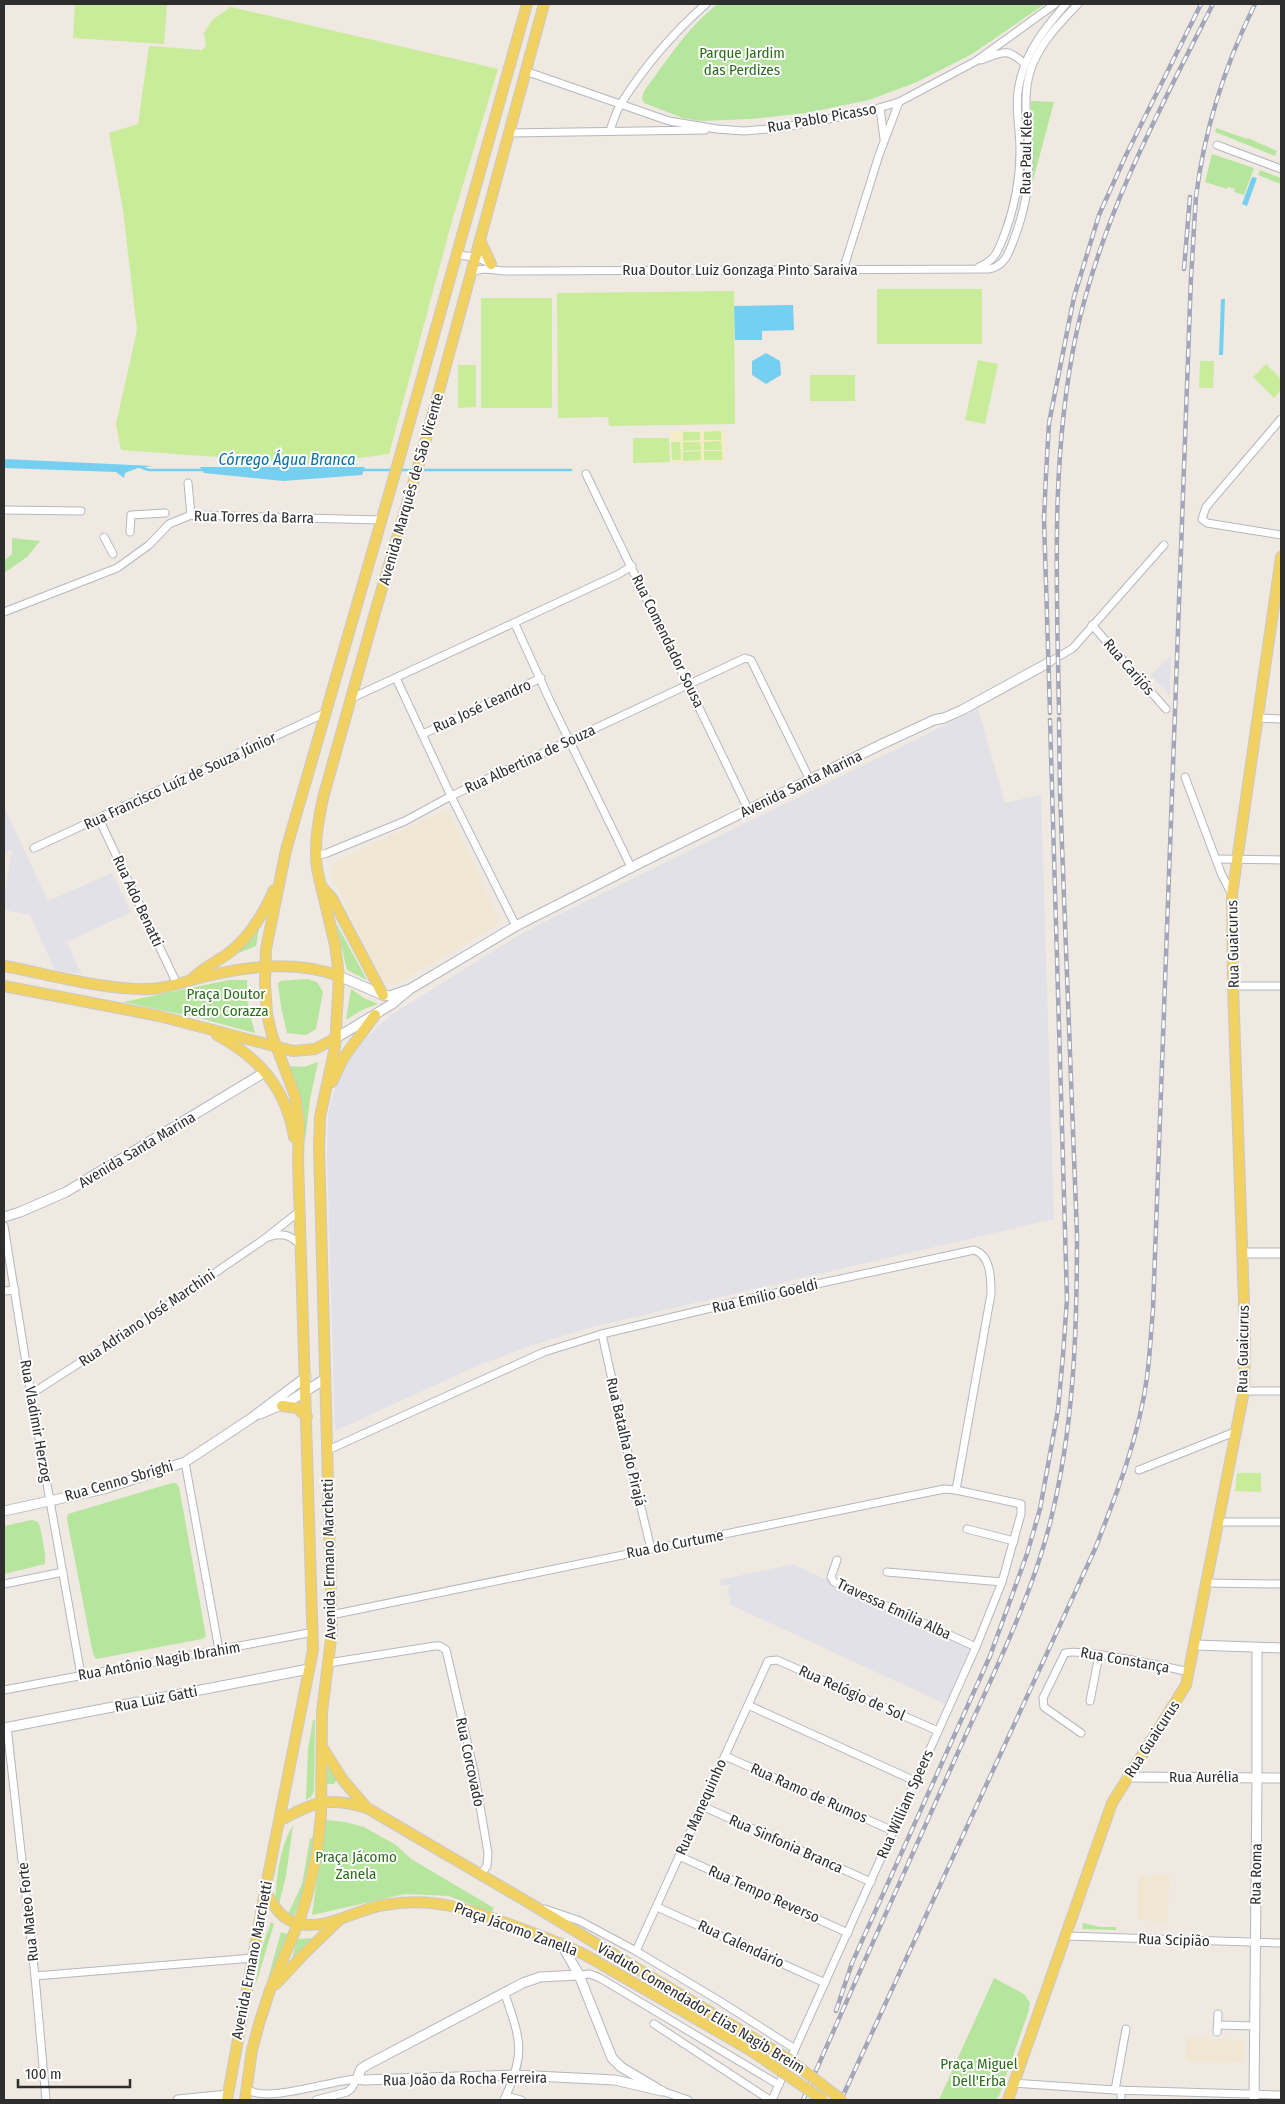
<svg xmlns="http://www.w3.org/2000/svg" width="1285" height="2104" font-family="'Fira Sans Condensed',sans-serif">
<rect width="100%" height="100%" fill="#efe9e1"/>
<g fill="#e3e1e8">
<path d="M1171 656 1170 696 1151 675Z"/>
<path d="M978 709 1005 803 1041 795 1054 1219 588 1328 537 1344 481 1364 335 1431 327 1154 328 1113 337 1083 348 1060 367 1037 391 1015 514 938 560 914Z"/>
<path d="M4 807 48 901 112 873 131 912 67 942 81 974 55 970 30 915 4 910V895L12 850 4 853Z"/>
<path d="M793 1564 971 1647 945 1704 729 1604 731 1596 727 1594 731 1584 721 1586 720 1580Z"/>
</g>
<g fill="#f0e6d1">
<path d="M443 811 450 815 499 919 497 925 396 984 388 985 381 978 332 875 331 869 336 862Z"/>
<path d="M1169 1875 1168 1922 1138 1920 1139 1876Z"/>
<path d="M1187 2038 1244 2040V2062L1187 2061Z"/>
</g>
<g fill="#b6e59e">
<path d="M718 4H1045L972 54 917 82 869 100 806 113 751 119 700 121 683 118 644 103 642 98 644 91C667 61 688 26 718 4Z"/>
<path d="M1031 101 1054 102 1031 188Z"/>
<path d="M1216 128 1247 139 1248 138 1277 151 1275 156 1215 132Z"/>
<path d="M1212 154 1254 168 1244 195 1234 192 1235 189 1228 187 1227 189 1205 182Z"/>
<path d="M1260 170 1281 178V184L1258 175Z"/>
<path d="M12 538 40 541 27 557 4 573V561L12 554Z"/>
<path d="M336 923 367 980 347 970Z"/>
<path d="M259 928 256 946 231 956 256 929Z"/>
<path d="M307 979 317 982 323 992 316 1029 306 1035 287 1033 281 1007 278 983 281 981Z"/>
<path d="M229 980H247L248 1007 255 1033 195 1017 123 1002Z"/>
<path d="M351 989 364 998 378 1004 362 1010 346 1020Z"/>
<path d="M318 1062 310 1099 305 1142 303 1111 289 1066 304 1067Z"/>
<path d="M172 1483H176L179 1487 206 1636 202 1639 96 1659 93 1654 67 1519 68 1514Z"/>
<path d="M32 1520 38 1522 40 1526 45 1554V1564L4 1574V1526Z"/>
<path d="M313 1720H315L314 1790 312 1796 306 1800 308 1749Z"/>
<path d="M327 1764 337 1779 334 1784H326Z"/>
<path d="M325 1820 345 1822 364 1827 396 1845 411 1859 494 1908 491 1913 449 1896 405 1894 312 1915Z"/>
<path d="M293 1825 286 1876 279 1904 275 1903C276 1880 280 1845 293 1825Z"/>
<path d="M314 1837C312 1865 304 1890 294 1916L288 1914 302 1884 310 1839Z"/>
<path d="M271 1922 274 1924 255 1987 261 1950Z"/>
<path d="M1083 1923 1100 1927H1116V1930L1082 1929Z"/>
<path d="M281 1932 290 1935 261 2004Z"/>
<path d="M315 1938 292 1959 297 1939Z"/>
<path d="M994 1978 1024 1994 1030 2003 1028 2013 999 2096 995 2100H939Z"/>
</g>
<path fill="#f3ecc5" d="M725 430V461L671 462V432Z"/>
<g fill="#c9ec9a">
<path d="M75 4H167L164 44 73 38Z"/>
<path d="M231 7 498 69 452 221 389 454 315 464 121 450 116 424 137 330 123 210 109 133 138 124 149 46 202 50 206 46 204 33 212 20Z"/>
<rect x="877" y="289" width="105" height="55"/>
<path d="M734 291 735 424 609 426 608 417 558 418 557 293Z"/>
<rect x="481" y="298" width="71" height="110"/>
<path d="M978 360 998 364 985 424 965 420Z"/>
<path d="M1200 361H1214L1213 388H1199Z"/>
<path d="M1266 364 1281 379V390L1274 398 1253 377Z"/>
<path d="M458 365H476V407L458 408Z"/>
<rect x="810" y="375" width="45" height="26"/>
<path d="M721 431V440H704V432Z"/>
<path d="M683 432H700V440L683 441Z"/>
<path d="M633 438H669L670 462 633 463Z"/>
<path d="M721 441 722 450H704V442Z"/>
<path d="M671 442H680L681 460H672Z"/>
<path d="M683 442H700L701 450 683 451Z"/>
<path d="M701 451V460L683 461V452Z"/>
<rect x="704" y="451" width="18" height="9"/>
<path d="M1237 1473H1261V1492L1235 1491Z"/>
</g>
<g fill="#75cff0">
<path d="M1252 177 1257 178 1247 206 1242 204Z"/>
<path d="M1221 299H1225L1223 355H1219Z"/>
<path d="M793 305 794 330 762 331V340H735L734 306Z"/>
<path d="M766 353 780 361 781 375 766 384 752 375V361Z"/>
<path d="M4 459 153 466 138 468 125 473 124 478 116 472 4 468Z"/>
<path d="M200 467H365L362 475 283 481 204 473Z"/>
</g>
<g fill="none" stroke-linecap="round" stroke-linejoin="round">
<g stroke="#75cff0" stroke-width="2.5">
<path d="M140 467 149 470H204"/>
<path d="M362 470H392"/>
<path d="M400 470H414"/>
<path d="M420 470H571"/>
</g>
<defs>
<g id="minor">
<path d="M981 60C1003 53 1005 46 1025 64"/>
<path d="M525 71 669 121 717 129 744 131 778 128 862 113 899 102 976 61 1055 4"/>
<path d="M880 108 884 139"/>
<path d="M610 131C613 121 616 111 622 102 645 66 674 32 706 4"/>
<path d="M508 133 705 130"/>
<path d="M1217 145 1281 169"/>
<path d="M457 255 475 257 490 263"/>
<path d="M979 267C996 260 999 249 1005 233 1015 206 1020 179 1020 150 1020 127 1014 104 1020 81 1027 50 1045 28 1066 4"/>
<path d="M843 270 879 155 899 102"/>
<path d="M470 274C479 266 493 270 504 271L989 269C1005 266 1009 253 1014 239 1026 208 1029 185 1029 152 1028 126 1022 98 1030 72 1038 45 1059 24 1078 4"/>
<path d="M1281 419 1206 507 1202 519 1207 523 1281 535"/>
<path d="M586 474 748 809"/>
<path d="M188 483 191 515"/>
<path d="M4 510 81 511"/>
<path d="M130 532 131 515 165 513"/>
<path d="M104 537 113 554"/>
<path d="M4 612 117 568 149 545 169 524 191 515 381 520"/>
<path d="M515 624 550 701 631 867"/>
<path d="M1092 625 1166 709"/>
<path d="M1048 663 1073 648 1164 545"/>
<path d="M396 678 451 796 516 926"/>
<path d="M352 698 617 575 632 566"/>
<path d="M1257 718 1281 719"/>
<path d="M423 734 541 678"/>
<path d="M1185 777 1221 873 1231 893"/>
<path d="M99 819 177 984"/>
<path d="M34 848 325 713"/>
<path d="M315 856 327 853 405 821 451 796 745 658 751 660 810 780"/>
<path d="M1216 859 1281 860"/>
<path d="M1233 986H1281"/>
<path d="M4 1226 31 1394 81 1675"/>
<path d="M268 1237C282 1232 292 1235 302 1247"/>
<path d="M4 1291 15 1290"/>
<path d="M602 1334 628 1453 651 1549"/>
<path d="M1244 1391H1281"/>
<path d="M31 1394 140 1324 263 1240 301 1210"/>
<path d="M328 1450 544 1352 602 1334 757 1297 974 1250C991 1255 991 1279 991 1294L956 1490"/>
<path d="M185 1462 219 1650"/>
<path d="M1139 1470 1237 1431"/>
<path d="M1219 1522H1281"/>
<path d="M967 1529 1014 1541"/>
<path d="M837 1560 831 1577 834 1582 976 1647"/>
<path d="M887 1572 1002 1582"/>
<path d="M1206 1583 1281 1584"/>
<path d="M4 1584 63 1572"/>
<path d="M331 1615 944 1489 956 1490 1021 1504V1514L1002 1582 976 1647 772 2100"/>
<path d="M328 1663 435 1646H440L446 1650 474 1771 488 1853 487 1866 480 1875"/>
<path d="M4 1690 314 1632"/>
<path d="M1090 1701 1099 1655"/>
<path d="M748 1705 915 1781"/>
<path d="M7 1727 35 1976 46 2100"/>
<path d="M1081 1733 1044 1707 1043 1698 1065 1653C1080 1648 1168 1667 1189 1672"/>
<path d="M725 1756 893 1831"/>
<path d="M702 1806 871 1882"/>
<path d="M679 1856 848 1933"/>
<path d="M657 1907 825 1983"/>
<path d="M545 1909 580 1921 636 1951 718 2000 795 2049"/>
<path d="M1066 1936 1281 1943"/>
<path d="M636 1951 768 1661 777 1660 938 1731"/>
<path d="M579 1975 590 1974 600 1978 779 2085"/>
<path d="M35 1976 253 1958"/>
<path d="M654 2024 770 2100"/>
<path d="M1218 2025 1254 2026"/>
<path d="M1217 2032 1218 2014"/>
<path d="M1014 2083 1115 2090 1281 2095"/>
<path d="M247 2089C266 2104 332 2080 357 2079L351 2089 347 2092 316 2100"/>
<path d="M1115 2090 1126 2029"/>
<path d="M662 2091 688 2100"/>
<path d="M506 2096 521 2100"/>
<path d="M504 2100C526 2052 521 2042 505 1994"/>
<path d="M1121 2100V2090"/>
</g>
<g id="tertiary">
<path d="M339 976 383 995 390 996 407 990"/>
<path d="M336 1038 392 1004 410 989 516 926 642 862 880 745 934 720 944 718 962 710 1048 663"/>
<path d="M4 1217 20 1212 66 1192 265 1072"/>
<path d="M1242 1253H1281"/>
<path d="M260 1414 290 1401 325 1379"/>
<path d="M4 1511 104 1489 185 1462 253 1417 306 1377"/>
<path d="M1195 1645 1281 1648"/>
<path d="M4 1728 309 1669"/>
<path d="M1127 1777 1281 1778"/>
<path d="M561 1943 579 1975 612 2058 621 2067 658 2089"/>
<path d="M579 1975 540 1977 523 1983 367 2065 361 2069 357 2079 364 2080 515 2075 615 2080 662 2091"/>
<path d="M178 2100 228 2095"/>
<path d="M1254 2100 1257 1778V1648"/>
</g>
<g id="primary">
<path d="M480 240 491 264"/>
<path d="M322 887 332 898 383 995"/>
<path d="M4 966C48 974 107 991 151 989 169 988 186 981 203 977 248 966 295 960 339 976"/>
<path d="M191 980C201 969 214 963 226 955 249 939 263 915 274 890"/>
<path d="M4 986 159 1016 293 1051 315 1049 336 1038"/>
<path d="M217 1035C260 1058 286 1089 294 1137"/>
<path d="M332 1082 344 1057 375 1015"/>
<path d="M282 1406 297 1408 307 1417"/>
<path d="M322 1747 343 1780 367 1808"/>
<path d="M279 1821C314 1802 328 1796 367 1808L531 1904 646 1974"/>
<path d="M265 1891C274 1906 281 1920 299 1924 328 1930 357 1909 384 1905 433 1896 472 1910 517 1927 541 1936 564 1944 587 1956"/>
<path d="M276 1984 304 1954 339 1920"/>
<path d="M227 2100 265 1891 313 1650 298 1160 299 1125 295 1096 272 1035 267 1014 265 983 266 949 286 850 402 449 527 4"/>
<path d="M245 2100 252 2050 259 2024 270 1990 300 1919 307 1896 317 1853 321 1815 322 1712 332 1631 319 1147 320 1117 335 1047 339 976 335 945 317 869C314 844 318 822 323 798L376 609 423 450 544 4"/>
<path d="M1008 2100 1112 1803 1186 1685 1244 1391 1245 1332 1233 986 1232 895 1281 557"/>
</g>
</defs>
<use href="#minor" stroke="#b4b7c1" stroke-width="9"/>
<use href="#tertiary" stroke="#b4b7c1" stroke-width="11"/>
<use href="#primary" stroke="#c9c9c9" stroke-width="12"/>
<use href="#minor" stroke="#fff" stroke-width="7"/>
<use href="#tertiary" stroke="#fff" stroke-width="9"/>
<use href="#primary" stroke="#f2d163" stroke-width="10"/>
<defs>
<g id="rail">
<path d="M1184 269 1190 197"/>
<path d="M1050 713 1044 519 1046 475 1049 423 1074 297 1099 215 1126 155 1201 4"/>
<path d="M1059 713C1057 587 1050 460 1076 335 1101 218 1159 110 1213 4"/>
<path d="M836 2011 852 1963 990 1656 1027 1554 1040 1509 1058 1410 1063 1355 1067 1299 1050 720"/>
<path d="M803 2100C853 1986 904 1873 955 1759 988 1685 1030 1602 1050 1523 1074 1428 1077 1332 1077 1235L1060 793 1059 719"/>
<path d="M841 2100 1095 1549C1117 1493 1139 1437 1147 1377 1150 1355 1151 1331 1153 1309L1191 277C1193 250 1194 223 1196 197 1204 131 1226 63 1255 4"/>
</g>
</defs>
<use href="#rail" stroke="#a3a6b8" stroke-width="4.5"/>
<use href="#rail" stroke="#fff" stroke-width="2.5" stroke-dasharray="8" stroke-linecap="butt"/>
<defs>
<g id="primary-bridge">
<path d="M587 1956 750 2050 823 2100"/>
<path d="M646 1974 787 2058 842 2100"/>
</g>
</defs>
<use href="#primary-bridge" stroke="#c9c9c9" stroke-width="12" stroke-linecap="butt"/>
<use href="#primary-bridge" stroke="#f2d163" stroke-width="10"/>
</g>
<g text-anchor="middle" stroke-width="4" stroke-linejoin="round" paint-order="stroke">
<g font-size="15" fill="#2c6e1b" stroke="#fff">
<text x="742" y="58">Parque Jardim<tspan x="742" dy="17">das Perdizes</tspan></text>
<text x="226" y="999">Praça Doutor<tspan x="226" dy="17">Pedro Corazza</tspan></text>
<text x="356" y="1862">Praça Jácomo<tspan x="356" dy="17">Zanela</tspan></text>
<text x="979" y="2069">Praça Miguel<tspan x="979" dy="17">Dell'Erba</tspan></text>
</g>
<g font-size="15" fill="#2e2e2e" stroke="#fff">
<text transform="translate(822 118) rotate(-10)" y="5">Rua Pablo Picasso</text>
<text transform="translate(1026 153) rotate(-89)" y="5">Rua Paul Klee</text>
<text x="740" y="275">Rua Doutor Luiz Gonzaga Pinto Saraiva</text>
<text transform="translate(411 489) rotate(-74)" y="5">Avenida Marquês de São Vicente</text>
<text transform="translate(254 517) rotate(1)" y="5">Rua Torres da Barra</text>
<text transform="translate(668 641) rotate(64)" y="5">Rua Comendador Sousa</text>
<text transform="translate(1129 667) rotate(49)" y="5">Rua Carijós</text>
<text transform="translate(482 706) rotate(-25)" y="5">Rua José Leandro</text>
<text transform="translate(530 759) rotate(-25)" y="5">Rua Albertina de Souza</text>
<text transform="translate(180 781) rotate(-25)" y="5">Rua Francisco Luíz de Souza Júnior</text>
<text transform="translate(801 784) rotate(-26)" y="5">Avenida Santa Marina</text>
<text transform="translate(138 901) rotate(65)" y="5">Rua Ado Benatti</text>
<text transform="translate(1233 944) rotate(-91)" y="5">Rua Guaicurus</text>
<text transform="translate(137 1150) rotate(-31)" y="5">Avenida Santa Marina</text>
<text transform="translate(765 1296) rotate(-13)" y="5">Rua Emílio Goeldi</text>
<text transform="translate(147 1318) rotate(-34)" y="5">Rua Adriano José Marchini</text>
<text transform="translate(1243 1349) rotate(-89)" y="5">Rua Guaicurus</text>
<text transform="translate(36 1421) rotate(80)" y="5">Rua Vladimir Herzog</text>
<text transform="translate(626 1442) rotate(77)" y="5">Rua Batalha do Pirajá</text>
<text transform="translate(119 1481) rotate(-16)" y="5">Rua Cenno Sbrighi</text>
<text transform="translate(675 1544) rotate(-11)" y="5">Rua do Curtume</text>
<text transform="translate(329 1559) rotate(-91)" y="5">Avenida Ermano Marchetti</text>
<text transform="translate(894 1609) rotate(25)" y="5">Travessa Emília Alba</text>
<text transform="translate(1125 1660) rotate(10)" y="5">Rua Constança</text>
<text transform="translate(159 1661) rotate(-10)" y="5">Rua Antônio Nagib Ibrahim</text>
<text transform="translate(852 1693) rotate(24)" y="5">Rua Relógio de Sol</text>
<text transform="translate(156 1699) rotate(-11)" y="5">Rua Luiz Gatti</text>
<text transform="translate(1152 1739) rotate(-57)" y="5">Rua Guaicurus</text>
<text transform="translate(470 1762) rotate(78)" y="5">Rua Corcovado</text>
<text x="1204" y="1782">Rua Aurélia</text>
<text transform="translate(809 1793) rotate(24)" y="5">Rua Ramo de Rumos</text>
<text transform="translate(905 1804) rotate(-66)" y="5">Rua William Speers</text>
<text transform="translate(701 1807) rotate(-66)" y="5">Rua Manequinho</text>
<text transform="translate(786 1844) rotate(24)" y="5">Rua Sinfonia Branca</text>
<text transform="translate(1256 1874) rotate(-89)" y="5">Rua Roma</text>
<text transform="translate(764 1894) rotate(24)" y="5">Rua Tempo Reverso</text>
<text transform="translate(28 1912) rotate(-96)" y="5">Rua Mateo Forte</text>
<text transform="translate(516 1929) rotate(20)" y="5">Praça Jácomo Zanella</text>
<text transform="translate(1174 1940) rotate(2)" y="5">Rua Scipião</text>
<text transform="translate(741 1944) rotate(25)" y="5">Rua Calendário</text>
<text transform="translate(252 1960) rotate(-79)" y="5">Avenida Ermano Marchetti</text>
<text transform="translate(701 2008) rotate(31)" y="5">Viaduto Comendador Elias Nagib Breim</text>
<text transform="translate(465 2079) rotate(-1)" y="5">Rua João da Rocha Ferreira</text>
</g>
<g font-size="16" font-style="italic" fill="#0d6fa3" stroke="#fff">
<text x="287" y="465">Córrego Água Branca</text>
</g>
</g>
<rect width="1285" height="2104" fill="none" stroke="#2e2e2e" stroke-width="10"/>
<path d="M18 2079v8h112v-8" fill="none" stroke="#2e2e2e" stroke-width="2.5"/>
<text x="25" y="2079" font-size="15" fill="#2e2e2e" stroke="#ffffff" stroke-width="4" paint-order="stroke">100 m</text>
</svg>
